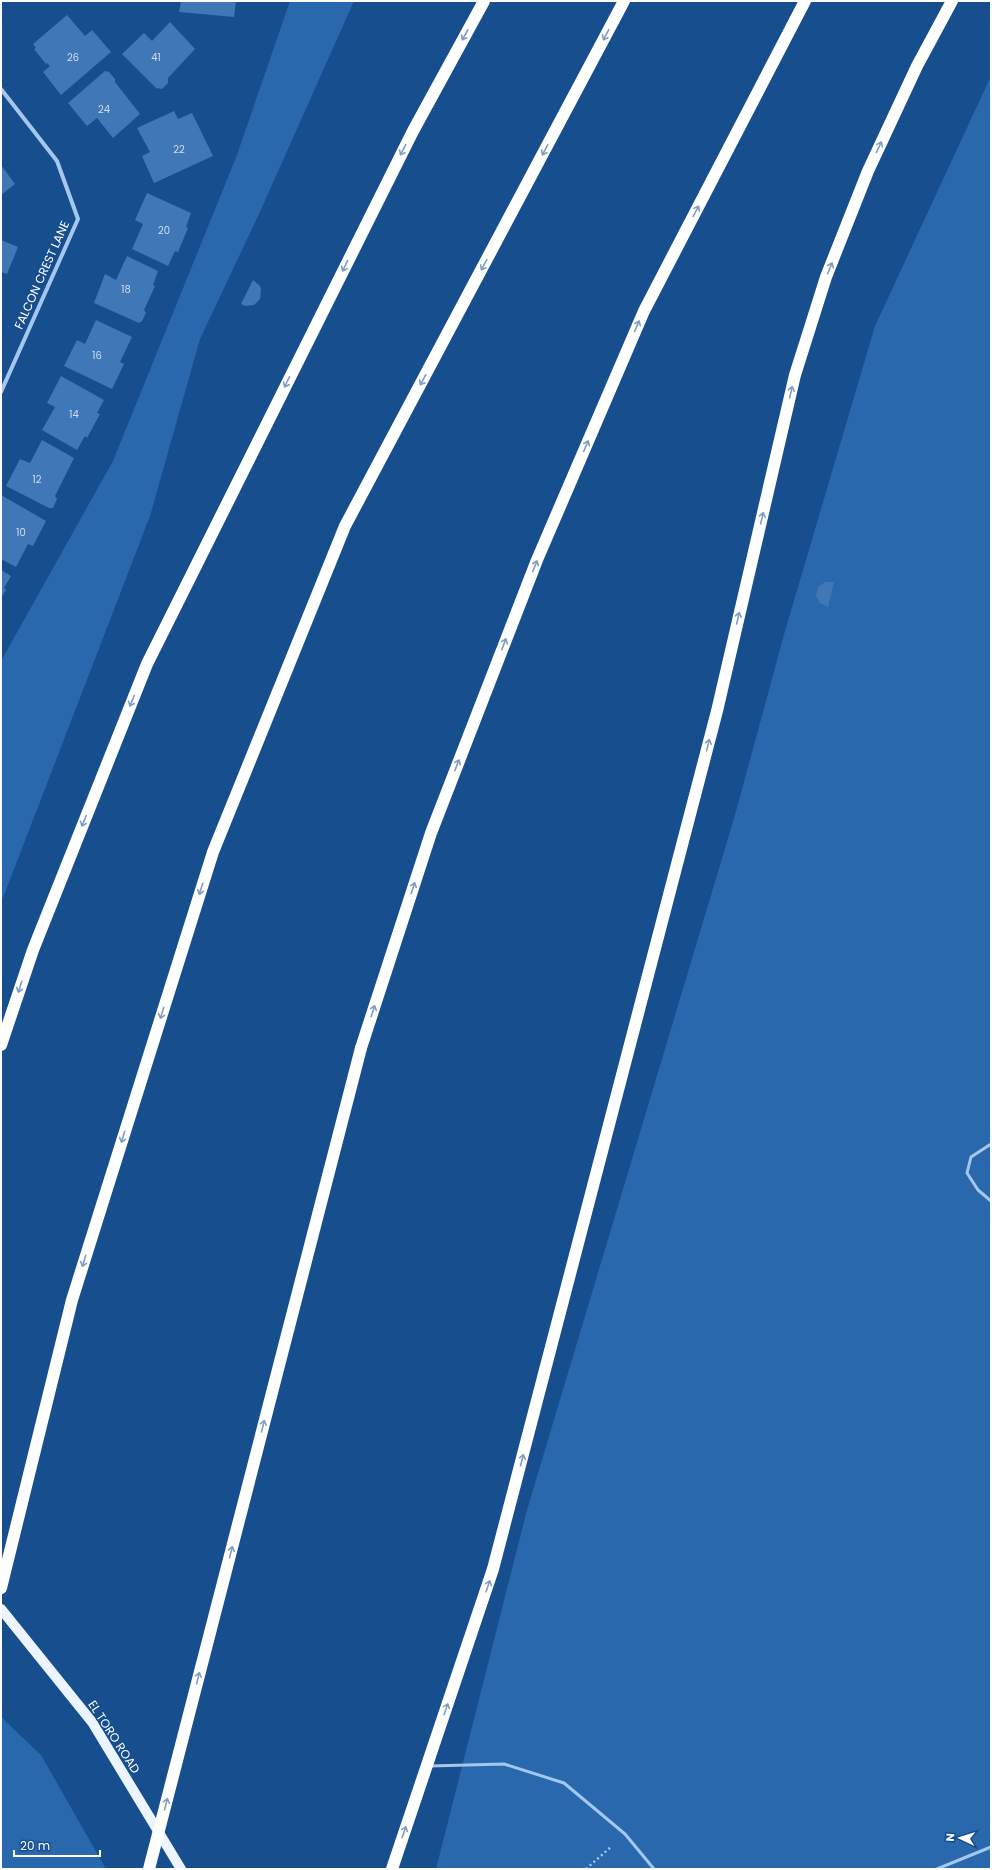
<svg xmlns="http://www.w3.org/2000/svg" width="992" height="1870" font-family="Poppins,sans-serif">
<rect width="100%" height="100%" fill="#174e8e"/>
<g fill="#2a68ad">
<path d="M290 1H354L259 214 200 339 150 516 1 903V661L113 461 237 155Z"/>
<path d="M991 76V1869H436L527 1510 735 815 785 631 875 326Z"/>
<path d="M1 1717 41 1755 106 1869H1Z"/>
</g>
<g fill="#4077b7">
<path d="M181 1H236L234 17 179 12Z"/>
<path d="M67 15 85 36 92 30 111 52 61 95 43 72 50 66 47 63 46 64 34 49 36 48 33 44Z"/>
<path d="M170 22 195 49 168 78V83L162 89 158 88 157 89 122 54 144 33 152 41Z"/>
<path d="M105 71 109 72 115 79V82L140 114 113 138 97 118 87 126 68 103Z"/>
<path d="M174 111 178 119 192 113 213 156 154 183 142 156 150 152 137 128Z"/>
<path d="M1 165 15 184 1 195Z"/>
<path d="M147 193 191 213 186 227 188 228 178 252 175 251 168 266 132 249 143 224 135 220Z"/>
<path d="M1 240 18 247 7 274 1 272Z"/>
<path d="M127 256 158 271 153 285 155 286 144 310 146 313 142 321 139 323 94 303 105 274 116 280Z"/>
<path d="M253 280 260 286 261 290 260 299 254 305 245 306 241 304Z"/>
<path d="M96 320 132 337 120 362 124 364 112 389 64 366 77 340 85 344Z"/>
<path d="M61 376 104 400 97 413 100 414 87 438 85 436 77 450 42 430 55 407 47 403Z"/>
<path d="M42 440 74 458 55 496 57 499 53 508H49L6 486 20 459 30 463Z"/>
<path d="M1 495 46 521 33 546 28 544 16 567 1 559Z"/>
<path d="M1 570 11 576 4 588 6 590 1 598Z"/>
<path d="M825 582H834L828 607 820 603 816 596 818 587Z"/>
</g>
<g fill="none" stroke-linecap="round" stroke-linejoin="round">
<path stroke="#a4c7ef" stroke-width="2.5" stroke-dasharray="2 3" stroke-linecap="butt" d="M586 1869 612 1846"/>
<g stroke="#a4c7ef" stroke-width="3">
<path d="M991 1144 971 1157 967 1173 978 1190 991 1201"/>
<path d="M430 1766 504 1764 564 1783 625 1834 654 1869"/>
<path d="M937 1869 991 1847"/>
</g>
<path stroke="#a4c7ef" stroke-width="4" d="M1 89 57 161 78 219 1 392"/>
<path stroke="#ecf4ff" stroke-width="10" d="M1 1609 92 1722 181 1869"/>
<g stroke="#fff" stroke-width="12">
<path d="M1 1045 33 950 147 664 413 131 484 1"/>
<path d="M361 1048 431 833 537 560 644 311 805 1"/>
<path d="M1 1588 72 1300 213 852 345 526 624 1"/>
<path d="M392 1869 493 1569 717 711 795 375 826 277 868 171 917 66 952 1"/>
</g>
<path stroke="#fff" stroke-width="12" d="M149 1869 361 1048"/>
</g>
<defs><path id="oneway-shaft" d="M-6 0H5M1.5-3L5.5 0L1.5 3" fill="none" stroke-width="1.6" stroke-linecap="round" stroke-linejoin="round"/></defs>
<g stroke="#7f9ec1">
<use href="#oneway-shaft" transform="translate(465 35) rotate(119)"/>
<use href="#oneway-shaft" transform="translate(606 35) rotate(118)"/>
<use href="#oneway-shaft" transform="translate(879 147) rotate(-65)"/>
<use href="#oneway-shaft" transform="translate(403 150) rotate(117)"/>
<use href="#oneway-shaft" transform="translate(545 150) rotate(118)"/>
<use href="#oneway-shaft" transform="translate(696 211) rotate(-62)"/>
<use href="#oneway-shaft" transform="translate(484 265) rotate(118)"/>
<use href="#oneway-shaft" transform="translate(345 266) rotate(116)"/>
<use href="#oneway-shaft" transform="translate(830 268) rotate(-68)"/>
<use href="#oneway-shaft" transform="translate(637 326) rotate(-67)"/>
<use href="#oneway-shaft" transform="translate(423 380) rotate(118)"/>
<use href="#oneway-shaft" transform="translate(287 382) rotate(116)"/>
<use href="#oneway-shaft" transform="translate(791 392) rotate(-77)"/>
<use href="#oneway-shaft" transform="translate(586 446) rotate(-67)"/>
<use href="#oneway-shaft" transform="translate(762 518) rotate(-77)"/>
<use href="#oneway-shaft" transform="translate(535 566) rotate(-68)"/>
<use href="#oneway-shaft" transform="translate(738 618) rotate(-77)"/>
<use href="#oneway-shaft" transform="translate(504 644) rotate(-69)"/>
<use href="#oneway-shaft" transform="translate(132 701) rotate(112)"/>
<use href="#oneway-shaft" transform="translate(708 745) rotate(-76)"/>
<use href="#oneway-shaft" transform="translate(457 765) rotate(-69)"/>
<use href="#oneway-shaft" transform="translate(84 821) rotate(112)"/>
<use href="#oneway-shaft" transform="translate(413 888) rotate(-72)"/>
<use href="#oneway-shaft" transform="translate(201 889) rotate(107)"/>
<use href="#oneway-shaft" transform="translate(20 987) rotate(108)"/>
<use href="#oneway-shaft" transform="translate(373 1011) rotate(-72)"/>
<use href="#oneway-shaft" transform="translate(162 1013) rotate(107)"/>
<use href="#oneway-shaft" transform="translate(123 1137) rotate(107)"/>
<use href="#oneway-shaft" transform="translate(84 1261) rotate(107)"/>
<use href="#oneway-shaft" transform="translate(263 1426) rotate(-76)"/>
<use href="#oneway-shaft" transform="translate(522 1460) rotate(-75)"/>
<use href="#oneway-shaft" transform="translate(231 1552) rotate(-76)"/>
<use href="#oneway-shaft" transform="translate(488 1586) rotate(-71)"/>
<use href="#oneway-shaft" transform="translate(198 1678) rotate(-76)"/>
<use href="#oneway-shaft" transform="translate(446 1709) rotate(-71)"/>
<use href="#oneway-shaft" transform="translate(166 1804) rotate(-76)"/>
<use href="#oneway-shaft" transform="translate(404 1832) rotate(-71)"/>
</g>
<g text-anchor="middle" stroke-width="3" stroke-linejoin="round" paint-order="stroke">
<g font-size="10" fill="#cfdded">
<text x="73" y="61">26</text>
<text x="156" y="61">41</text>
<text x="104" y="113">24</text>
<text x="179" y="153">22</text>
<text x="164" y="234">20</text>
<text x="126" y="293">18</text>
<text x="97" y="359">16</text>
<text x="74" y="418">14</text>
<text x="37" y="483">12</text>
<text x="21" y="536">10</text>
</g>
<g font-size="12" fill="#fff" stroke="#174e8e">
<text transform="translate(42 275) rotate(-66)" y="4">FALCON CREST LANE</text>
<text transform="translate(114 1737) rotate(57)" y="4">EL TORO ROAD</text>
</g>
</g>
<rect width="992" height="1870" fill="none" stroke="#ffffff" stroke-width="4"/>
<g transform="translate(960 1838) rotate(274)" stroke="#174e8e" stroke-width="3" paint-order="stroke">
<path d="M0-3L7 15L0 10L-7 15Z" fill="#ffffff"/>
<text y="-6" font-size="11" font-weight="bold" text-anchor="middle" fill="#ffffff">N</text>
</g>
<path d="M14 1850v6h86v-6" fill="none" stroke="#ffffff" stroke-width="2"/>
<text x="20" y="1850" font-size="12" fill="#ffffff" stroke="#174e8e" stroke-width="3" paint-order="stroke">20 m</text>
</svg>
